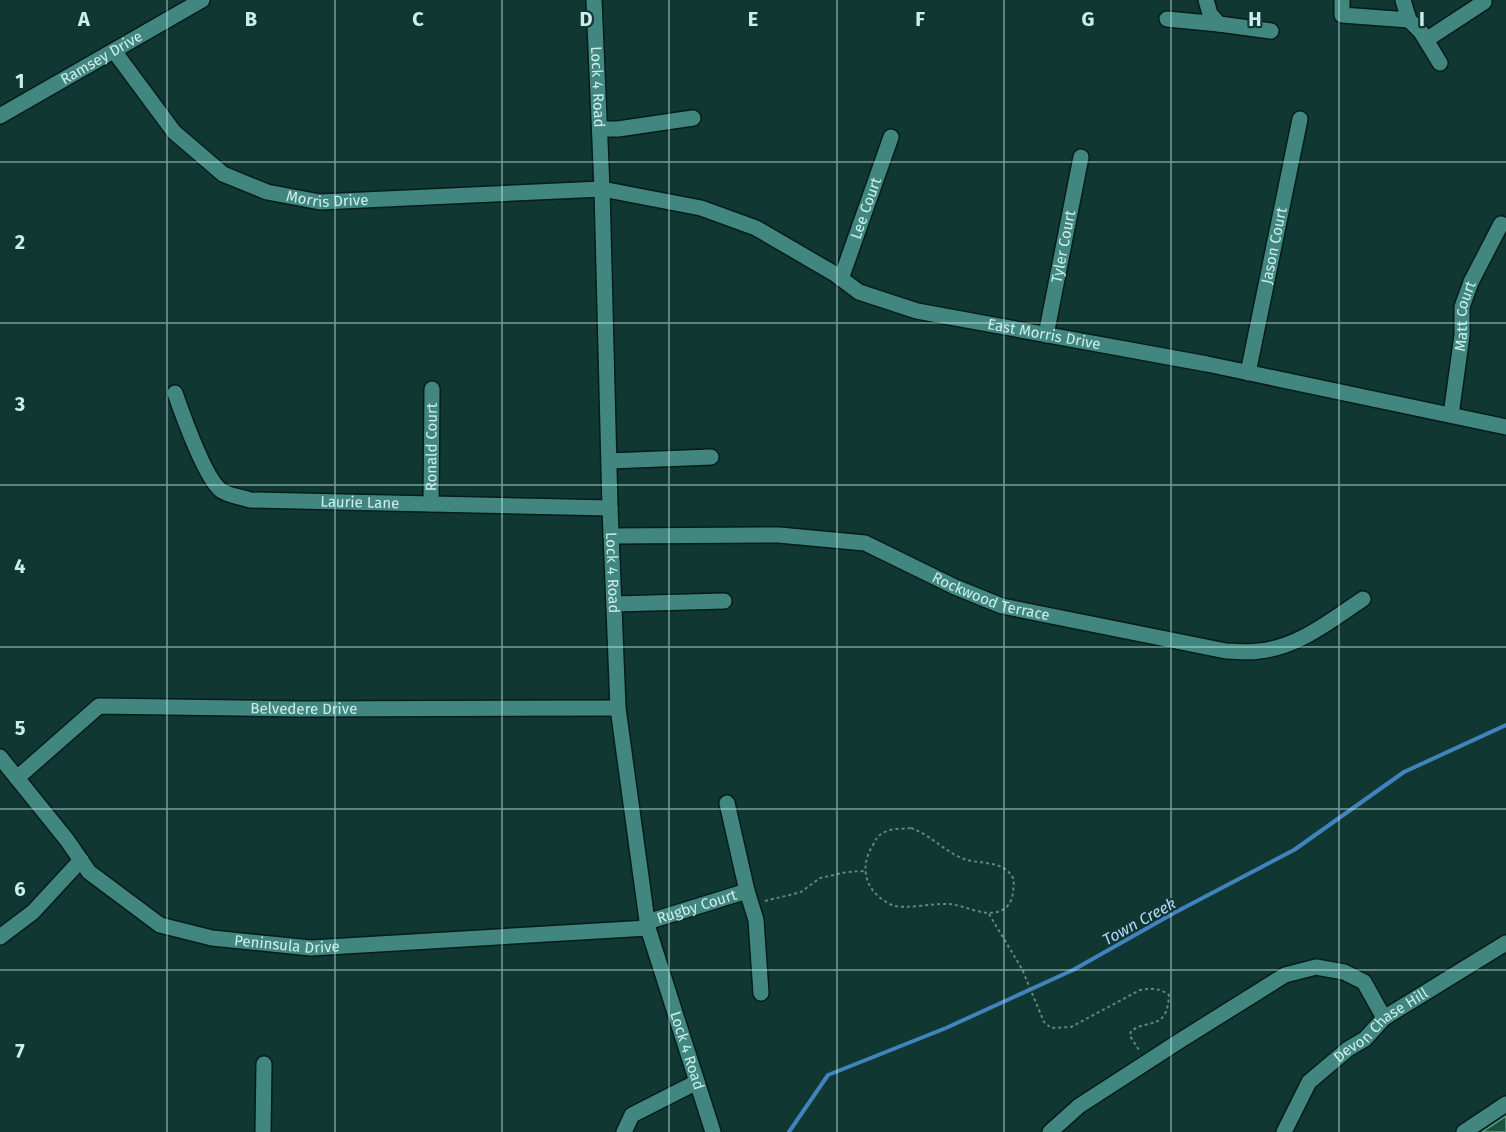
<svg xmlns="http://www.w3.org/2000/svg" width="1506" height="1132" font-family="'Fira Sans',sans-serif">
<rect width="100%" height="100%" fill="#113733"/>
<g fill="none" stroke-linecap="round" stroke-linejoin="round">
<path stroke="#4183bc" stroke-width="4" d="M789 1132 828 1075 946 1028 1073 970 1174 913 1294 850 1404 772 1506 725"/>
</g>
<path fill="#1c5340" stroke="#619c84" stroke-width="1.5" d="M1506 1116V1132H1482Z"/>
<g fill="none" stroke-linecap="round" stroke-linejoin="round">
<defs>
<g id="minor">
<path id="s1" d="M594 0 602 189 610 508 618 708 648 928 713 1132"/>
<path d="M1206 0 1210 14 1219 24 1271 31"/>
<path d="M1342 0V15L1409 20 1403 0"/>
<path d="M1167 19 1219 24"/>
<path d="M1409 20 1421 32 1440 63"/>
<path d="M1426 40 1484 2 1483 0"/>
<path id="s2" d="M114 51 174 132 223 174 267 192 320 202 602 189 701 208 756 228 835 274 859 292 917 311 1207 364 1506 427"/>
<path id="s3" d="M0 116 202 0"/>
<path d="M600 129H618L693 118"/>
<path id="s4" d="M841 279 891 137"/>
<path id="s5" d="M1046 335 1081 157"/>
<path id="s6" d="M1248 373 1300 119"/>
<path id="s7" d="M175 393C182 413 206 481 222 491 230 496 242 497 250 500L610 508"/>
<path id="s8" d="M1451 415 1462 335V307L1471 282 1501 224"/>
<path d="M609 461 711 457"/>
<path id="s9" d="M431 504 432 389"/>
<path id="s10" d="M611 536 779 535 865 543 955 587 1002 606 1226 651C1237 651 1248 653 1259 651 1299 647 1331 620 1363 599"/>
<path d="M614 604 724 601"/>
<path id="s11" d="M0 757 67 840 89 872 160 925 212 938 311 948 648 928"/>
<path id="s12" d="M17 778 99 706 301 709 618 708"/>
<path d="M727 803 747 891 756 920 761 993"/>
<path id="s13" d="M647 922 747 891"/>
<path d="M0 937 33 912 81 860"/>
<path d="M263 1132 264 1064"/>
<path d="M624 1132 632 1115 697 1082"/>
<path d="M1050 1132 1079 1106 1181 1040 1285 975 1316 967 1344 972 1364 982 1384 1018"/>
<path id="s14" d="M1284 1132 1309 1082 1348 1049 1365 1039 1384 1018 1506 943"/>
<path d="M1464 1132 1506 1104"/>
</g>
</defs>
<use href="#minor" stroke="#061c1a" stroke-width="18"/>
<g stroke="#628682" stroke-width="2" stroke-dasharray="3 3" stroke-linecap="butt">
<path d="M911 828C931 835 945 852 964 859 981 865 1004 859 1014 880 1013 891 1014 902 1004 909 986 920 965 904 947 904 933 903 903 910 892 905 866 893 858 869 873 845 876 839 878 835 885 832 892 828 903 829 911 828Z"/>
<path d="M765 901 801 892 820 878 847 872 864 871"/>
<path d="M989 914 1022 969 1044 1022 1051 1028 1071 1027 1140 990C1151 988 1160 988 1169 995 1167 1031 1150 1018 1131 1031L1130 1036 1139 1050"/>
</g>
<use href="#minor" stroke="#418780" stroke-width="15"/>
</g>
<path fill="none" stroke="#cdefeb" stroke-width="1.5" stroke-opacity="0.55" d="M167 0V1132M335 0V1132M502 0V1132M669 0V1132M837 0V1132M1004 0V1132M1171 0V1132M1339 0V1132M0 162H1506M0 323H1506M0 485H1506M0 647H1506M0 809H1506M0 970H1506"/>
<g text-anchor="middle" stroke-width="4.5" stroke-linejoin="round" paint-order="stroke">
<g font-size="15" fill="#cdefeb" stroke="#113733">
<text dy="5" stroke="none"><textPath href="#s3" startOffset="117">Ramsey Drive</textPath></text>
<text dy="5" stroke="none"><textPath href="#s1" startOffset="87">Lock 4 Road</textPath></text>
<text dy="5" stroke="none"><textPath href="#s2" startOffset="274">Morris Drive</textPath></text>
<text dy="5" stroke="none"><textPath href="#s4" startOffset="75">Lee Court</textPath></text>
<text dy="5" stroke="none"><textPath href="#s5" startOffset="90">Tyler Court</textPath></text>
<text dy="5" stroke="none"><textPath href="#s6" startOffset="130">Jason Court</textPath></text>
<text dy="5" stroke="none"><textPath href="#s8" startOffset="100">Matt Court</textPath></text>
<text dy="5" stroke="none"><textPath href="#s2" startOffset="1020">East Morris Drive</textPath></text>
<text dy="5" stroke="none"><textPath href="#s9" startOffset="57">Ronald Court</textPath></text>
<text dy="5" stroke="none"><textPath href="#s7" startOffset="249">Laurie Lane</textPath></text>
<text dy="5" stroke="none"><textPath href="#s1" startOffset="573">Lock 4 Road</textPath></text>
<text dy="5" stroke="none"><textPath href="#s10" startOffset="392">Rockwood Terrace</textPath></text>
<text dy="5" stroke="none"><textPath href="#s12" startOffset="314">Belvedere Drive</textPath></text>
<text dy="5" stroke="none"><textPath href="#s13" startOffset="52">Rugby Court</textPath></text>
<text dy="5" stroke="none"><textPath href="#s11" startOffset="363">Peninsula Drive</textPath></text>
<text dy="5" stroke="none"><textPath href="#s14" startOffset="148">Devon Chase Hill</textPath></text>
<text dy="5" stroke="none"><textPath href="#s1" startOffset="1059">Lock 4 Road</textPath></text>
</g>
<g font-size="16" font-style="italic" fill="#b5d6f6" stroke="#113733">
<text transform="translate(1139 921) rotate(-29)" y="6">Town Creek</text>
</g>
</g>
<g font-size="20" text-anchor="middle" font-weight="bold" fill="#cdefeb" stroke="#113733" stroke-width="4.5" stroke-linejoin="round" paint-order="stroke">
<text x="84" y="26">A</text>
<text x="251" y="26">B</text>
<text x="418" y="26">C</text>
<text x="586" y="26">D</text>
<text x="753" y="26">E</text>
<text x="920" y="26">F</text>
<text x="1088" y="26">G</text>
<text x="1255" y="26">H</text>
<text x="1422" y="26">I</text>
<text x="20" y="88">1</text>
<text x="20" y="249">2</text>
<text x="20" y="411">3</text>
<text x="20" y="573">4</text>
<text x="20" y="735">5</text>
<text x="20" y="896">6</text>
<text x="20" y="1058">7</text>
</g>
</svg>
